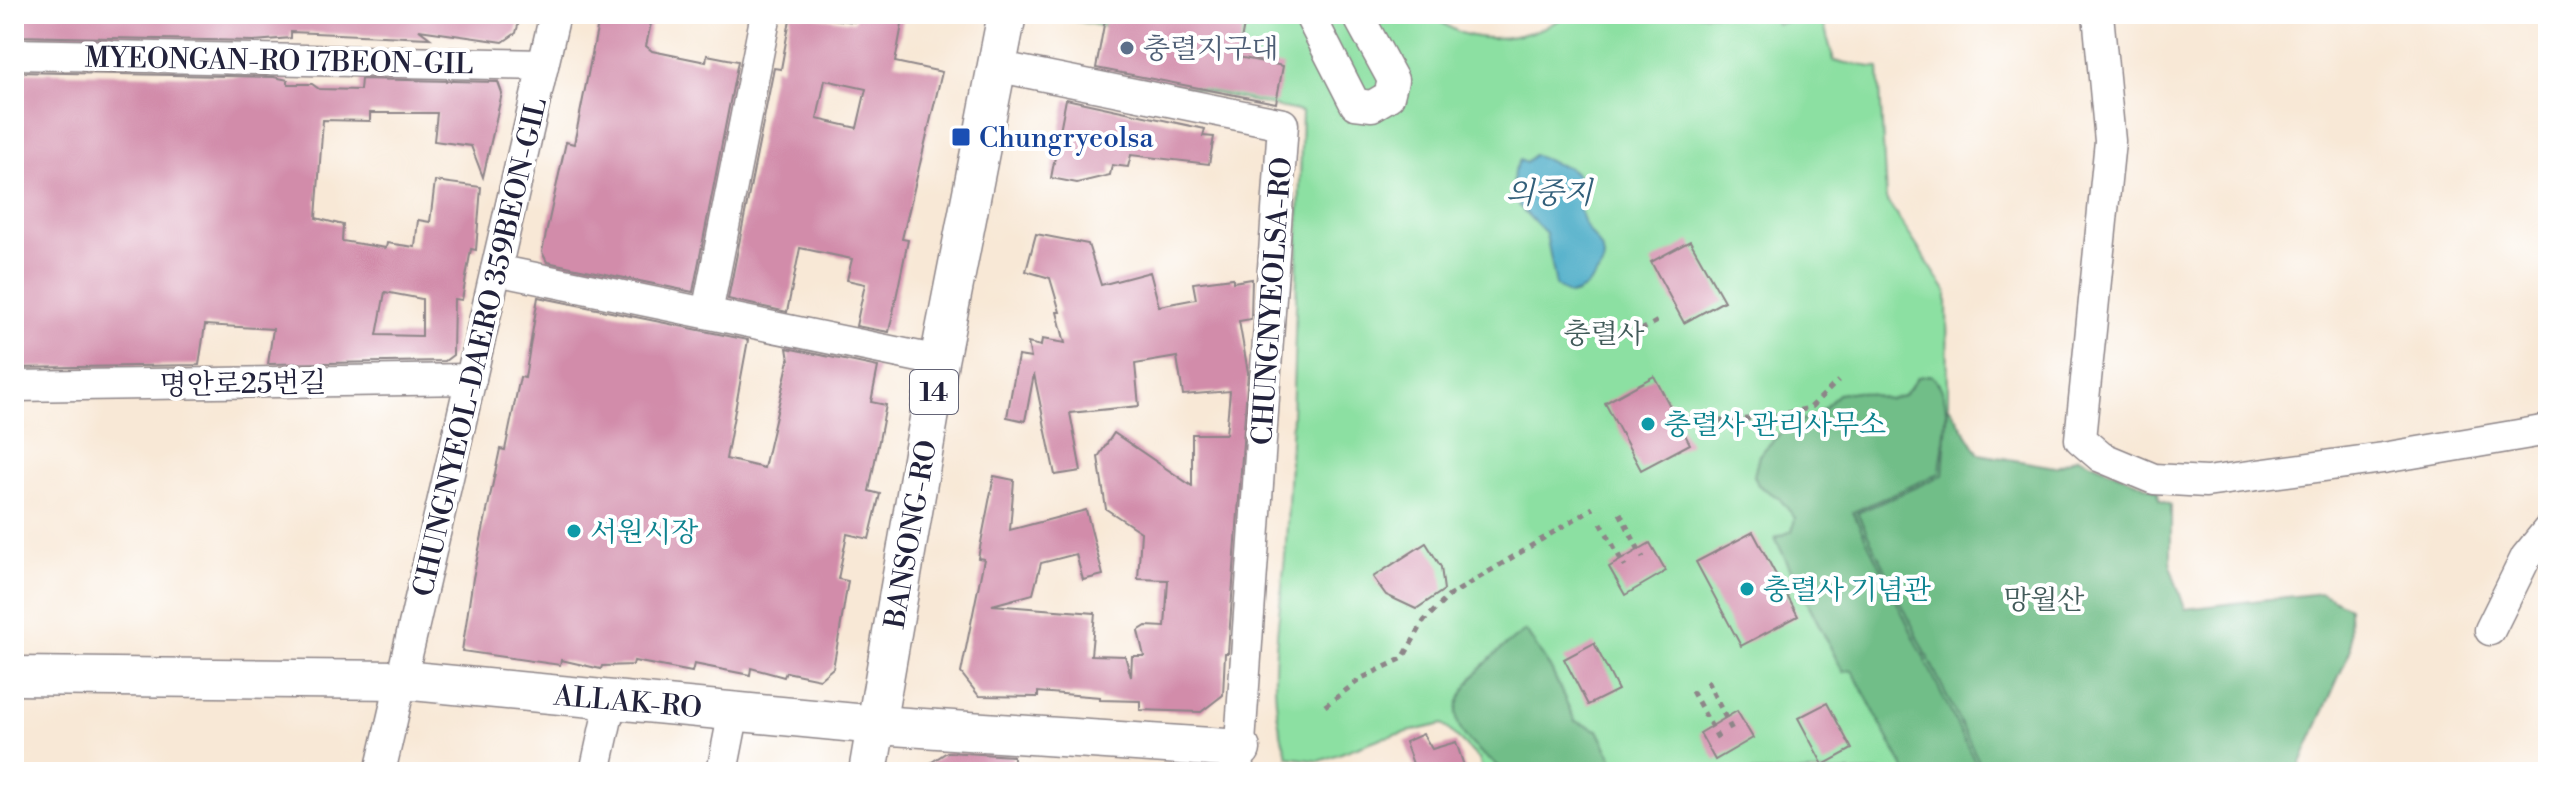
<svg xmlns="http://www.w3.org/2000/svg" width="2562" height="786" font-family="'Libre Bodoni','Noto Serif KR',serif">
<rect width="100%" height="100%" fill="#fff"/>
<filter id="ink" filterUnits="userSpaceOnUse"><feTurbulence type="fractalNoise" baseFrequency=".0125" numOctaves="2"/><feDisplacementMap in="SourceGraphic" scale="16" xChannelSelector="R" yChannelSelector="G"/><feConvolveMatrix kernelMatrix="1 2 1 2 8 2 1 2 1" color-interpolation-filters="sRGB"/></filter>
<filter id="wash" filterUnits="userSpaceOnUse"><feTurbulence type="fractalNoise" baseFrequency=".006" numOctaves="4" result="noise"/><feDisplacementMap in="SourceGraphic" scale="32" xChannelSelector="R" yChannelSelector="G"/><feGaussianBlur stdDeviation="1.8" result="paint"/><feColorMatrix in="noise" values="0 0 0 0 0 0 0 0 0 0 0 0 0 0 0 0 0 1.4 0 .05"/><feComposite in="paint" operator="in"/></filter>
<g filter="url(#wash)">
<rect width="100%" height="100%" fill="#f8e8d6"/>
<path fill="#8ce0a2" stroke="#57816e" stroke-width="2" d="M1073 14H1429C1439 20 1450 29 1461 33 1495 45 1541 34 1568 14H1773L1776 24 1821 14 1834 61 1879 68 1886 199 1947 292 1948 404 1943 475 1857 513 1984 772H1483L1479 759 1443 724 1381 738 1320 761 1288 757C1262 687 1282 614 1286 542 1294 399 1298 255 1302 112L1143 78 1150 36 1072 20Z"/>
<g fill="#71be88" stroke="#4a7062" stroke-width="2">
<path d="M1931 375C1957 397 1942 443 1940 473L1853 512 1980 772H1906L1852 670 1843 672 1775 538 1792 531 1795 518 1779 498 1758 485 1754 476 1759 455 1790 423 1815 418 1838 394 1856 391 1889 399 1903 396 1918 377Z"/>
<path d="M1948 404 1979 454 2055 467 2078 457 2158 491 2159 500 2171 505V568L2185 609 2321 593 2349 607 2350 651 2297 772H1984L1857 513 1943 475Z"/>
<path d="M1526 631 1551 669 1575 721 1598 730 1619 772H1507C1492 762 1463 741 1458 723 1448 692 1501 645 1526 631Z"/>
</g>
<path fill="#46aac6" stroke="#346680" stroke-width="2" d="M1533 155C1542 155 1547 162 1556 164 1593 170 1574 197 1582 218 1590 242 1619 250 1594 278 1586 287 1581 293 1569 295L1556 286 1546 234 1519 206 1513 185 1514 171 1520 160 1526 163Z"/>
<g id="blocks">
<g fill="#d28caa" fill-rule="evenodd">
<path d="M14 14H521L516 33 503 42 419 30 430 38 291 32V38L254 41 14 36Z"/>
<path d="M600 14H653L646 46 652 51 706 62 707 55 738 61 693 292 547 262 542 252 566 142 574 144Z"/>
<path d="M791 14 854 22 856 14H904L895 62 942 72 902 239 908 240 889 332 856 326 865 284 847 280 852 259 800 248 787 312 728 299 774 68 781 69ZM825 80 866 89 857 128 817 119Z"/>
<path d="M1106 14H1246L1238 57 1283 66 1276 103 1096 68Z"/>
<path d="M14 72 274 77 288 80V84H312L319 89 360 90 361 79 498 82 502 93 483 177 471 146 434 141 437 113H370V121L323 120 316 218 343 225 342 241 386 248 387 243 415 247 418 220 430 222 435 181 481 187 476 250 471 249 462 300 454 299 453 355 445 361 268 364 273 329 205 325 199 365 14 368ZM385 292 422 299V336L377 335Z"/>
<path d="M1066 99 1205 129 1203 136 1214 137 1209 164 1131 155 1128 167 1112 165 1110 175 1077 183 1051 178Z"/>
<path d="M1036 234 1088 244 1101 285 1150 272 1159 306 1196 299 1193 283 1233 278V282L1252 279 1251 319 1239 321 1248 372 1228 653H1225L1223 695 1201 712 1140 710V701L1100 700V697L1038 692V697L979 696 961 673 984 559 978 558 994 476 1014 480 1010 530 1086 510 1103 575 1083 580 1076 554 1041 563 1033 594 992 605 1095 613 1091 655 1125 656 1131 677 1132 656H1144L1138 631 1146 626 1165 627 1168 580 1138 579 1141 532 1106 509 1098 457 1114 433 1192 486V434H1226L1230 391 1183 395 1177 357 1135 364 1139 406 1070 413 1081 471 1055 475 1034 374 1025 421 1007 417 1018 356 1031 358 1028 343 1041 346 1042 339 1065 343 1057 312H1060L1050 278 1026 271Z"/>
<path d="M1690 241 1724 301 1684 323 1651 262Z"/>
<path d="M538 297 748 340 726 459 764 468 789 360 787 348 878 367 871 402 886 405 869 491 880 494 869 539 847 534 838 579 848 581 840 630 833 668 820 679 786 672 784 677 751 668 750 675 694 664 692 672 634 661 633 665 602 666 601 669 561 660 560 665 462 651 473 578 500 449 505 450 520 377 525 378Z"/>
<path d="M1654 376 1690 444 1641 470 1605 403Z"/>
<path d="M1753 532 1798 616 1741 646 1696 562Z"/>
<path d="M1426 543 1441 567 1444 590 1416 609 1386 595 1373 577Z"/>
<path d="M1650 543 1666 571 1625 595 1609 567Z"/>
<path d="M1594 643 1618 690 1588 705 1564 659Z"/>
<path d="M1827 703 1852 749 1823 765 1798 718Z"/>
<path d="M1737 711 1753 738 1715 760 1700 733Z"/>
<path d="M1423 734 1432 749 1456 742 1466 772H1416L1405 742Z"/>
<path d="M947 752 1013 756V772H917Z"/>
</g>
</g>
</g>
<g filter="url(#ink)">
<use href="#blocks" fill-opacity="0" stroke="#8d8588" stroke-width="2"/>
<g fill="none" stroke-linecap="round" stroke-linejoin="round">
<defs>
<g id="minor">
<path d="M1309 14 1355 104 1372 106 1389 96 1393 80 1357 14"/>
<path d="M2098 14 2110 141 2080 439 2101 457 2154 479 2206 482 2383 458 2548 430"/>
<path d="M14 54 543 65"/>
<path d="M995 66 1283 124 1238 772"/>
<path d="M496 270 939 361"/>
<path d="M707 313 766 14"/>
<path d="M14 386 471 379"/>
<path d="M2490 630 2526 557 2548 530"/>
<path d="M380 772 555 14"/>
<path d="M595 772 611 700"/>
<path d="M722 772 734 711"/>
</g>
<g id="major">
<path d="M14 676 402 680 877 725 1241 749"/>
<path d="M868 772 939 361 1007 14"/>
</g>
</defs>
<use href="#minor" stroke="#8d8588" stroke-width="33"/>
<use href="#major" stroke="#8d8588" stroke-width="41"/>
<g stroke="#8d8588" stroke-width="5" stroke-dasharray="6 6" stroke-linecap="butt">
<path d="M1641 330 1658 321"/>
<path d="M1776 415 1810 408 1838 381"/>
<path d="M1720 421 1759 418"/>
<path d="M1620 513 1643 558"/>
<path d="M1601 523 1625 567"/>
<path d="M1707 681 1733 732"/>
<path d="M1692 691 1719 740"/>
<path d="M1325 706 1362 678 1403 658 1424 621 1449 596 1593 508"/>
</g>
<use href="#minor" stroke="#fff" stroke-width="30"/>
<use href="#major" stroke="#fff" stroke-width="38"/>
</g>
</g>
<circle fill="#5c6f8a" stroke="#fff" stroke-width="3" cx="1127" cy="48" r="8"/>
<rect fill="#1a4fb4" stroke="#fff" stroke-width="3" x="951" y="127" width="20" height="20" rx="4"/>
<g fill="#0f9aa8" stroke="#fff" stroke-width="3">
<circle cx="1648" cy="424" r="8"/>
<circle cx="574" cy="531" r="8"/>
<circle cx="1747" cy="589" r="8"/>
</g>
<g text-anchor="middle" stroke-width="8" stroke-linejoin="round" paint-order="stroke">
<rect fill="#fff" stroke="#646476" stroke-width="2" x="910" y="370" width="48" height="44" rx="6"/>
<g font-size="26" font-weight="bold" fill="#22223b">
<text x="934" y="401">14</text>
</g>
<g font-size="28" fill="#4e5e75" stroke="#fff" text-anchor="start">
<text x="1143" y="58">충렬지구대</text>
</g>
<g font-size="28" fill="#22223b" stroke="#fff">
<text transform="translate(279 60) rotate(1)" y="10">MYEONGAN-RO 17BEON-GIL</text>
<text transform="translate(1271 301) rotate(-86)" y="10">CHUNGNYEOLSA-RO</text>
<text transform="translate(479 347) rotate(-77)" y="10">CHUNGNYEOL-DAERO 359BEON-GIL</text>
<text transform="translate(243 383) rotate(-1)" y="10">명안로25번길</text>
<text transform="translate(910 534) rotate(-80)" y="10">BANSONG-RO</text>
<text transform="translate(628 701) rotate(5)" y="10">ALLAK-RO</text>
</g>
<g font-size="28" fill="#164399" stroke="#fff" text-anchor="start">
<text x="979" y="147">Chungryeolsa</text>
</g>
<g font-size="28" fill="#425b5a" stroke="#fff">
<text x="1604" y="343">충렬사</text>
<text x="2044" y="609">망월산</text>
</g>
<g font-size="28" fill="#0d838f" stroke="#fff" text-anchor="start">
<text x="1664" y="434">충렬사 관리사무소</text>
<text x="590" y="541">서원시장</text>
<text x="1763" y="599">충렬사 기념관</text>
</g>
<g font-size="30" font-style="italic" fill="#325f7a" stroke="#fff">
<text x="1549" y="203">의중지</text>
</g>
</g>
<rect width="2562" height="786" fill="none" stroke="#fff" stroke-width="48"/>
</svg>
